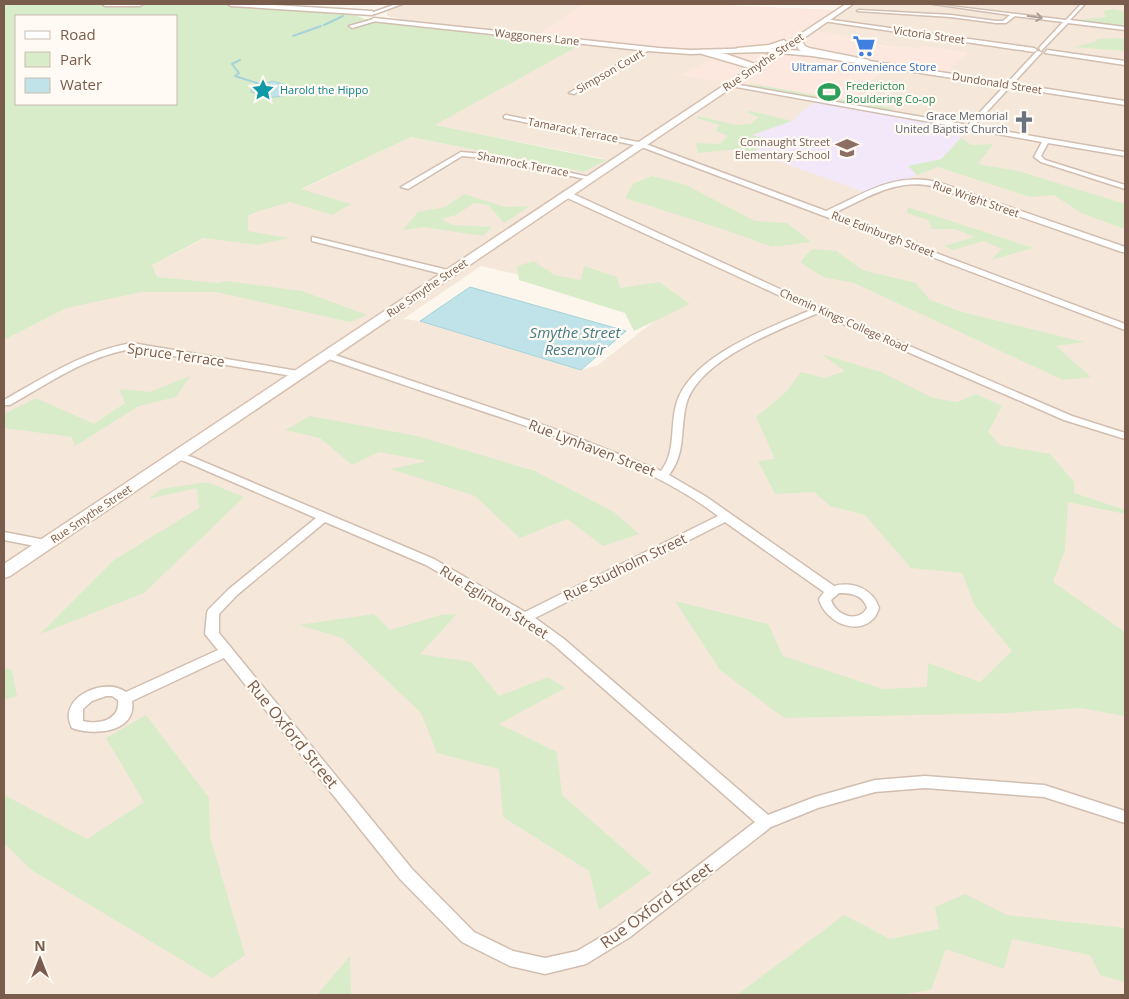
<svg xmlns="http://www.w3.org/2000/svg" width="1129" height="999" font-family="'Open Sans',sans-serif">
<rect width="100%" height="100%" fill="#fdf6ec"/>
<path fill="#f5e8da" fill-rule="evenodd" d="M400 4H586L539 35 705 52 712 61 854 96 887 66 967 53 922 46 918 49 902 46 899 48 853 41 857 38 809 30 850 4H1125V995H4V340L300 190 411 137 584 172 605 159 434 125 579 45 554 39 418 23 387 16V12ZM481 266 520 275 653 322 598 365 581 370 420 321 403 319Z"/>
<path fill="#fde8e0" d="M586 4H697L840 10 810 30 858 38 854 42 899 48 902 46 918 49 922 46 968 53 943 75 887 66 843 105 682 75 706 61H712L705 52 722 50 662 49 538 35Z"/>
<path fill="#f3e8fa" d="M819 101 970 127 941 160 908 180 870 194 731 144 780 122 792 121 810 105Z"/>
<g fill="#d8ecc9" fill-rule="evenodd">
<path d="M4 4H231L316 8 352 14 365 19 555 39 580 45 435 125 606 160 584 172 411 137 301 189 351 204 332 215 290 202 259 211 248 216V231L288 238 257 245 204 238 152 265 157 277 218 283 225 281 302 291 367 315 350 322 216 292H141L67 308 4 340ZM16 16H176V104H16Z"/>
<path d="M1113 9 1125 12V29L1067 21 1106 17 1103 11Z"/>
<path d="M1116 38 1125 39V51L1074 47 1094 42 1098 39Z"/>
<path d="M751 84 892 108 891 112 745 85Z"/>
<path d="M750 111 792 121 752 135 774 141 736 160 738 149 698 153 696 143 720 144 728 136 716 131 719 125 697 118 698 116 736 125 751 124 758 117 747 112Z"/>
<path d="M961 138 972 145 993 144 978 164 1018 171 1125 204V229L1081 213 1054 195 1030 197 938 167 917 175 908 166 941 159Z"/>
<path d="M652 176 686 185 755 221 787 223 811 242 772 247 728 231 625 198 633 184Z"/>
<path d="M464 194 506 207 530 206 504 223 488 205 474 203 456 215 441 219 453 225 492 227 483 236 424 227 403 230 418 212 445 207Z"/>
<path d="M908 207 1033 248 991 260 1002 249 983 241 953 250 944 246 975 237 955 229H932L928 220 907 213Z"/>
<path d="M812 249 836 251 862 270 916 283 930 300 962 312 1084 342 1056 346 1091 377 1063 380 854 283 823 277 800 262Z"/>
<path d="M534 261 554 275 581 280 584 266 617 277 620 288 659 282 690 304 634 331 625 313 519 280 517 266Z"/>
<path d="M821 354 881 372 933 398 957 402 976 394 1002 406 988 432 1000 445 1050 454 1074 482V493L1125 510V514L1068 502 1065 550 1053 582 1125 632V716L1080 708 1009 713 784 718 720 670 675 601 768 624 783 656 883 689 927 687 928 663 980 682 1012 651 975 606 962 573 911 568 865 515 830 506 814 492 775 494 758 461 775 459 756 417 786 392 801 372 824 378 845 371Z"/>
<path d="M190 376 176 397 139 406 75 446 72 437 4 428V414L36 398 94 424 125 403 119 389 150 392Z"/>
<path d="M310 416 417 436 535 471 614 512 639 534 603 546 567 519 520 538 475 496 391 469 427 461 379 452 352 465 320 438 285 430Z"/>
<path d="M207 482 244 497 144 593 40 634 114 560 199 508 197 488 148 499 161 489Z"/>
<path d="M374 614 390 630 441 615 457 614 420 654 471 662 499 696 548 677 565 688 499 724 557 752 562 795 651 873 599 910 589 871 503 817 499 769 437 753 421 713 342 638 299 625Z"/>
<path d="M4 668 12 670 17 696 4 700Z"/>
<path d="M146 715 209 798 210 837 245 955 212 978 30 869 4 843V795L87 839 144 802 106 738Z"/>
<path d="M965 894 1007 915 1125 928V982L1100 975 1090 955 1012 939 1004 969 946 949 931 990 899 995H737L844 915 890 939 939 929 935 907Z"/>
<path d="M350 956 351 995H317Z"/>
</g>
<g fill="#bfe3e8" stroke="#a5d3da">
<path d="M272 81 283 84 288 87 286 93 280 95 281 96C272 99 261 95 251 92V89Z"/>
<path d="M470 287 626 331 581 370 420 321Z"/>
</g>
<g fill="none" stroke-linecap="round" stroke-linejoin="round">
<g stroke="#a5d3da" stroke-width="2">
<path d="M324 25 343 16"/>
<path d="M293 36 321 26"/>
<path d="M240 60 232 64 239 73 235 76 263 85"/>
</g>
<defs>
<g id="minor">
<path d="M396 4H402L375 14 371 13Z"/>
<path d="M933 4 1066 20 1081 4H1085L1070 20 1125 27V30L1068 23 1041 51 1039 48 1063 22 1015 16 1006 23H996L951 17 857 11 859 10 951 15 996 21H1003L1010 15Z"/>
<path d="M374 19 376 21 352 28 349 26Z"/>
<path d="M825 19 1034 48 1037 50 1034 52 823 21Z"/>
<path d="M646 48 651 49 574 94 569 93Z"/>
<path d="M1047 50 1125 61V65L1045 53Z"/>
<path d="M1037 51 1042 52 974 126 1125 152V156L1048 143 1041 156 1045 160 1125 185V189L1041 162 1034 157 1042 142 725 85 728 83 968 125Z"/>
<path d="M506 115 643 143 826 211C864 194 893 172 937 182L1125 247V252H1122L932 186C895 178 865 199 832 214L1125 324V330L639 146 504 118V116Z"/>
<path d="M461 152 484 154 594 178 590 180 484 158 462 156 408 189 401 187Z"/>
<path d="M563 192H569L821 308 1072 416 1125 433V439L1064 420 818 313C779 330 697 360 686 405 680 430 686 453 669 475L705 496 834 586C853 581 873 589 879 608 878 611 876 616 873 619 855 637 824 620 819 599L824 592 725 522 535 618 564 639 768 815 815 797 875 780 925 776 1044 785 1125 811V823L1044 797 925 788 875 792 818 808 771 827 630 937 586 964 545 974 510 966 462 942 400 879 224 658 132 701C137 733 93 736 72 728 56 698 104 676 126 692L218 650 205 634 207 613 208 610 229 589 316 518 184 461 172 458 171 456 172 454 176 453 192 457 434 559 525 612 718 516C657 469 578 444 506 419 445 399 384 378 323 357L321 355 326 352 329 353 560 431 661 471C676 452 670 427 676 405 689 356 769 328 811 310L563 196ZM325 522 426 565 520 620 554 645 755 822 618 927 577 951 545 958 513 951 474 932 412 869 219 633V614L237 595ZM839 593C852 593 863 595 867 608 858 624 835 615 831 600ZM106 696H112L118 700C121 720 98 725 83 721V709L92 701Z"/>
<path d="M312 237 452 271 453 273 452 275H446L312 241Z"/>
<path d="M132 343 298 371 303 374 298 377 132 349C87 356 49 383 10 405H4V400C45 377 84 351 132 343Z"/>
<path d="M4 532 45 540 51 544 45 548 4 540Z"/>
</g>
<g id="tertiary">
<path d="M102 4H143L140 6H105Z"/>
<path d="M228 4H257L372 11 375 13 372 15 231 6Z"/>
<path d="M374 18 659 48 690 50 768 48 812 52 1125 101V105L812 56 768 52 690 54 648 51 372 21V19Z"/>
</g>
<path id="secondary" d="M846 4H853L801 40 805 46 809 48 869 60V64L804 52 799 50 796 44 10 576 4 578V564L750 68 702 54V50L726 54 755 64 785 44 770 49 740 52 736 50 737 48 769 45 784 40 787 43Z"/>
</defs>
<use href="#minor" stroke="#d1beb0" stroke-width="3"/>
<use href="#tertiary" stroke="#d1beb0" stroke-width="3"/>
<use href="#secondary" stroke="#d6c0b0" stroke-width="3"/>
<use href="#minor" fill="#fff" fill-rule="evenodd"/>
<use href="#tertiary" fill="#fff" fill-rule="evenodd"/>
<use href="#secondary" fill="#fff" fill-rule="evenodd"/>
</g>
<defs><path id="oneway-shaft" d="M-6 0H5M1.5-3L5.5 0L1.5 3" fill="none" stroke-width="1.6" stroke-linecap="round" stroke-linejoin="round" transform="scale(1.25)"/></defs>
<use stroke="#af9d94" href="#oneway-shaft" transform="translate(1035 17) rotate(8)"/>
<defs>
<symbol id="supermarket-bare" viewBox="-9 -9 18 18"><path d="M-6-5.5h2.5l.6 2H6L4.5 2H-2.5L-4.4-4H-6ZM-1.5 3.2a1.3 1.3 0 1 0 .1 0ZM3 3.2a1.3 1.3 0 1 0 .1 0Z" fill="#3f7fe0" stroke="#fffaf3" stroke-width="2.5" paint-order="stroke"/></symbol>
<symbol id="sight-bare" viewBox="-9 -9 18 18"><path d="M0-6L1.8-2.2L6-1.7L2.9 1.2L3.7 5.4L0 3.3L-3.7 5.4L-2.9 1.2L-6-1.7L-1.8-2.2Z" fill="#0f9aa8" stroke="#fffaf3" stroke-width="2.5" paint-order="stroke"/></symbol>
<symbol id="stadium-bare" viewBox="-9 -9 18 18"><path d="M0-5a6.5 5 0 1 0 0 10a6.5 5 0 1 0 0-10ZM-3.5-1.8h7v3.6h-7Z" fill="#2e9e5b" stroke="#fffaf3" stroke-width="2.5" paint-order="stroke"/></symbol>
<symbol id="church-bare" viewBox="-9 -9 18 18"><path d="M-1.2-6h2.4v3.5h3.3v2.4h-3.3V6h-2.4V-.1h-3.3v-2.4h3.3Z" fill="#6b7280" stroke="#fffaf3" stroke-width="2.5" paint-order="stroke"/></symbol>
<symbol id="school-bare" viewBox="-9 -9 18 18"><path d="M0-5L7-2L0 1L-7-2ZM-4 1L0 2.5L4 1V4Q0 6-4 4Z" fill="#8d6e63" stroke="#fffaf3" stroke-width="2.5" paint-order="stroke"/></symbol>
</defs>
<g fill-rule="evenodd">
<use href="#supermarket-bare" x="848" y="30" width="32" height="32"/>
<use href="#sight-bare" x="247" y="74" width="32" height="32"/>
<use href="#stadium-bare" x="813" y="76" width="32" height="32"/>
<use href="#church-bare" x="1008" y="106" width="32" height="32"/>
<use href="#school-bare" x="831" y="132" width="32" height="32"/>
</g>
<g text-anchor="middle" stroke-width="4.5" stroke-linejoin="round" paint-order="stroke">
<g font-size="11" fill="#7a5c4d" stroke="#fffaf3">
<text transform="translate(929 35) rotate(8)" y="4">Victoria Street</text>
<text transform="translate(537 37) rotate(6)" y="4">Waggoners Lane</text>
<text transform="translate(763 62) rotate(-34)" y="4">Rue Smythe Street</text>
<text transform="translate(610 71) rotate(-30)" y="4">Simpson Court</text>
<text transform="translate(997 83) rotate(9)" y="4">Dundonald Street</text>
<text transform="translate(573 130) rotate(11)" y="4">Tamarack Terrace</text>
<text transform="translate(523 164) rotate(11)" y="4">Shamrock Terrace</text>
<text transform="translate(976 199) rotate(19)" y="4">Rue Wright Street</text>
<text transform="translate(883 234) rotate(21)" y="4">Rue Edinburgh Street</text>
<text transform="translate(427 288) rotate(-34)" y="4">Rue Smythe Street</text>
<text transform="translate(844 320) rotate(24)" y="4">Chemin Kings College Road</text>
<text transform="translate(91 514) rotate(-34)" y="4">Rue Smythe Street</text>
</g>
<g font-size="11" fill="#366cbe" stroke="#fffaf3">
<text x="864" y="71">Ultramar Convenience Store</text>
</g>
<g font-size="11" fill="#27864d" stroke="#fffaf3" text-anchor="start">
<text x="846" y="90">Fredericton<tspan x="846" dy="13">Bouldering Co-op</tspan></text>
</g>
<g font-size="11" fill="#0d838f" stroke="#fffaf3" text-anchor="start">
<text x="280" y="94">Harold the Hippo</text>
</g>
<g font-size="11" fill="#5b616d" stroke="#fffaf3" text-anchor="end">
<text x="1008" y="120">Grace Memorial<tspan x="1008" dy="13">United Baptist Church</tspan></text>
</g>
<g font-size="11" fill="#785e54" stroke="#fffaf3" text-anchor="end">
<text x="830" y="146">Connaught Street<tspan x="830" dy="13">Elementary School</tspan></text>
</g>
<g font-size="14" fill="#7a5c4d" stroke="#fffaf3">
<text transform="translate(176 355) rotate(8)" y="5">Spruce Terrace</text>
<text transform="translate(592 448) rotate(21)" y="5">Rue Lynhaven Street</text>
<text transform="translate(625 567) rotate(-26)" y="5">Rue Studholm Street</text>
<text transform="translate(494 602) rotate(32)" y="5">Rue Eglinton Street</text>
</g>
<g font-size="15" font-style="italic" fill="#437c86" stroke="#fffaf3">
<text x="575" y="338">Smythe Street<tspan x="575" dy="17">Reservoir</tspan></text>
</g>
<g font-size="16" fill="#7a5c4d" stroke="#fffaf3">
<text transform="translate(293 734) rotate(51)" y="6">Rue Oxford Street</text>
<text transform="translate(656 905) rotate(-36)" y="6">Rue Oxford Street</text>
</g>
</g>
<rect width="1129" height="999" fill="none" stroke="#7a5c4d" stroke-width="10"/>
<rect x="15" y="15" width="162" height="90" fill="#fffaf3" stroke="#cabbb1"/>
<rect x="25" y="31" width="25" height="8" fill="#ffffff" stroke="#cabbb1"/>
<text x="60" y="40" font-size="15" fill="#7a5c4d">Road</text>
<rect x="25" y="52" width="25" height="15" fill="#d8ecc9" stroke="#cabbb1"/>
<text x="60" y="65" font-size="15" fill="#7a5c4d">Park</text>
<rect x="25" y="78" width="25" height="15" fill="#bfe3e8" stroke="#cabbb1"/>
<text x="60" y="90" font-size="15" fill="#7a5c4d">Water</text>
<g transform="translate(40 959)" stroke="#fffaf3" stroke-width="4" paint-order="stroke">
<path d="M0-4L9 19L0 12L-9 19Z" fill="#7a5c4d"/>
<text y="-8" font-size="14" font-weight="bold" text-anchor="middle" fill="#7a5c4d">N</text>
</g>
</svg>
